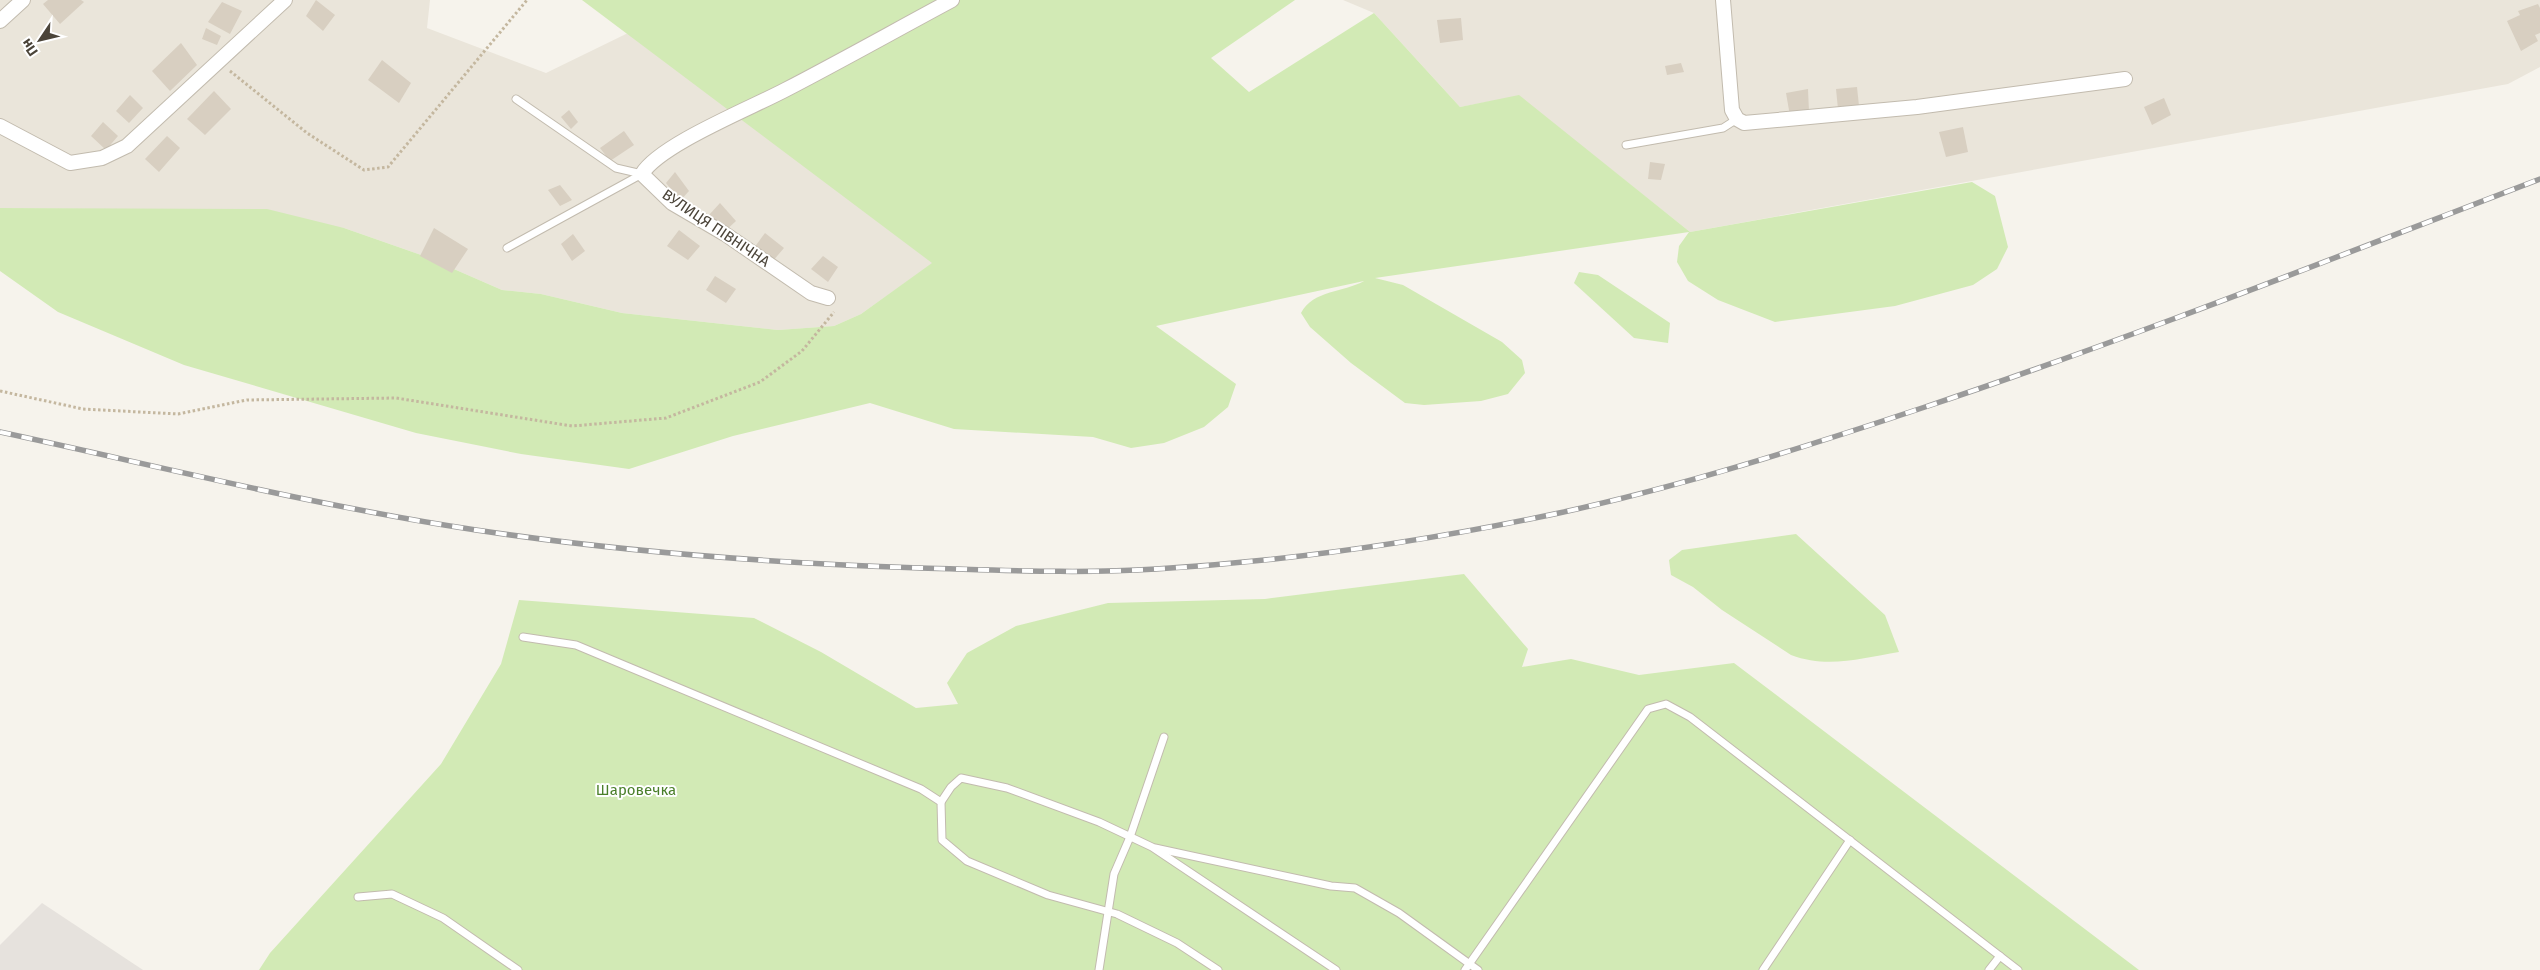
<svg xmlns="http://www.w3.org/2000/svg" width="2540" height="970" font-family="'Fira Sans',sans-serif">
<rect width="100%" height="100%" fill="#f6f3ec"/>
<g fill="#eae5da">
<path d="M0 0H430L427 28 546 73 628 33 933 263 861 314 834 326 778 330 622 313 541 294 502 290 424 256 344 228 98 209 0 208Z"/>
<path d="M1343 0H2540V67L2508 84 1690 232 1519 96 1460 107 1374 13Z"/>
</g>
<path fill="#e6e2dd" d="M42 903 143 970H0V945Z"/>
<g fill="#d2eab5">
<path d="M582 0H1295L1211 58 1249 92 1374 13 1460 107 1519 95 1690 232 1972 182 1995 196 2008 247 1997 269 1973 285 1895 306 1775 322 1718 300 1688 281 1677 262 1679 246 1689 232 1375 278 1403 285 1502 342 1522 360 1525 373 1508 394 1481 401 1424 405 1405 403 1351 363 1310 327 1301 313C1313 290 1345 292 1364 281L1156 326 1236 384 1228 407 1204 427 1164 443 1131 448 1093 437 954 429 870 403 733 436 629 469 521 454 416 433 184 365 58 312 0 271V208L267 209 344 228 424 256 502 290 541 294 622 313 778 330 834 326 861 314 932 263Z"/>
<path d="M1579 272 1598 275 1670 323 1668 343 1634 338 1574 283Z"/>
<path d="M1796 534 1885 615 1899 652C1862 658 1828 669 1791 655L1722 610 1693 587 1671 575 1669 560 1682 550Z"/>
<path d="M1464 574 1528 649 1522 667 1571 659 1639 675 1734 663 2139 970H259L270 953 441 764 501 664 519 600 754 618 821 652 916 708 958 704 947 683 967 653 1016 626 1108 603 1265 599Z"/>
</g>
<g fill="#d8cfc1">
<path d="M48 0H81L84 2 60 24 43 4Z"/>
<path d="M316 0 335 15 323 31 306 16Z"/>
<path d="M222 2 242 11 230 34 208 22Z"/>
<path d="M2538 4 2540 8V33L2535 35 2538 41 2521 51 2507 21 2520 15 2518 11Z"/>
<path d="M1461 18 1463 40 1440 43 1437 20Z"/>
<path d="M206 28 221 36 217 45 202 39Z"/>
<path d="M181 43 197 65 170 91 152 71Z"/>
<path d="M382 60 411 83 399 103 368 80Z"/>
<path d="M1681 63 1684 72 1667 75 1665 66Z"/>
<path d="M1857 87 1859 106 1838 109 1836 89Z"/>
<path d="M1808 89 1809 112 1790 116 1786 93Z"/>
<path d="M214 91 231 109 205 135 187 119Z"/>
<path d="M130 95 143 108 129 123 116 111Z"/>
<path d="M2164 98 2171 115 2152 125 2144 107Z"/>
<path d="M569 110 578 122 571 129 561 117Z"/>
<path d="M103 122 118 136 106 150 91 136Z"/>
<path d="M1963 127 1968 152 1946 157 1939 132Z"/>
<path d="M624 131 634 145 610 161 600 148Z"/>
<path d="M167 136 180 148 159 172 145 159Z"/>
<path d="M1650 162 1665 164 1661 180 1648 179Z"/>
<path d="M675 172 689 191 680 201 666 183Z"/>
<path d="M560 185 572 200 560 206 548 190Z"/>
<path d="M720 203 736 221 724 232 709 215Z"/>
<path d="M434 228 468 249 452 273 420 256Z"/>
<path d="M679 230 700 246 688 260 667 246Z"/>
<path d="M765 233 784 248 772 262 754 248Z"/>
<path d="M573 234 585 251 572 261 561 244Z"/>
<path d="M823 256 838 267 828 282 811 269Z"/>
<path d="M715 276 736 289 726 303 706 290Z"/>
</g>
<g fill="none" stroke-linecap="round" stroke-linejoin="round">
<defs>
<g id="lane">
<path d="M516 99 616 168 642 174"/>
<path d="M1626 145 1723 128 1737 119"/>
<path d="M507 248 642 174"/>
<path d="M523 637 576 645 921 789 941 802 942 840 967 861 1048 895 1117 914 1177 943 1218 970"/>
<path d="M941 802 951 787 961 778 1007 788 1099 822 1152 847 1336 970"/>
<path d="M1155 848 1331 886 1355 888 1399 913 1478 970"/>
<path d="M358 897 392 894 443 918 518 970"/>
<path d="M1099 970 1114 874 1130 837 1164 737"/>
<path d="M1465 970 1648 709 1666 704 1690 717 2018 970"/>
<path d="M1763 970 1850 840"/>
<path d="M1989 970 2000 956"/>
</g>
<g id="street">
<path d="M1723 0 1732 110 1737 119 1744 123 1917 107 2125 79"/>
<path d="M0 21 23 0"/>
<path d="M0 126 70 163 102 158 127 146 285 0"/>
<path d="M828 298 811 293 725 234 672 203 642 174C659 145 751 108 785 90 841 61 896 30 952 0"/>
</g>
</defs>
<use href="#lane" stroke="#c2bbae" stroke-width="9"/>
<use href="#street" stroke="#c2bbae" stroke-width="16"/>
<g stroke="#c4b79f" stroke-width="3" stroke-dasharray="2.5 2.5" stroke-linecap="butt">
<path d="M230 71 307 133 364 170 388 167 527 0"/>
<path d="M0 391 83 409 178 414 247 400 396 398 572 426 666 418 760 382 802 351 834 312"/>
</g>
<use href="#lane" stroke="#fff" stroke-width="7"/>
<use href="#street" stroke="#fff" stroke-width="14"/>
<defs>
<path id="rail" d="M0 432C158 466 316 506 476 530 623 552 771 563 920 568 999 570 1078 574 1156 569 1291 561 1427 541 1559 513 1683 486 1805 447 1925 407 2132 338 2336 257 2540 179"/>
</defs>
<use href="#rail" stroke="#9a9a9a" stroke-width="5.5"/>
<use href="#rail" stroke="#fff" stroke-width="4" stroke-dasharray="11" stroke-linecap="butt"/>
</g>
<g text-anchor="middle" stroke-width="4" stroke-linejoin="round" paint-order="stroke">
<g font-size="15" fill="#4b4439" stroke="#fff">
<text transform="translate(716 228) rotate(34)" y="5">ВУЛИЦЯ ПІВНІЧНА</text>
</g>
<g font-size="15" fill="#4a7f2a" stroke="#fff">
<text x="636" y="795">Шаровечка</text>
</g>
</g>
<g transform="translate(40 40) rotate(235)" stroke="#ffffff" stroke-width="4" paint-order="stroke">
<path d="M0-4L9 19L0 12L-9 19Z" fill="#4b4439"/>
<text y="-8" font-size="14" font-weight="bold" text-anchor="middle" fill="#4b4439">Пн</text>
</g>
</svg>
